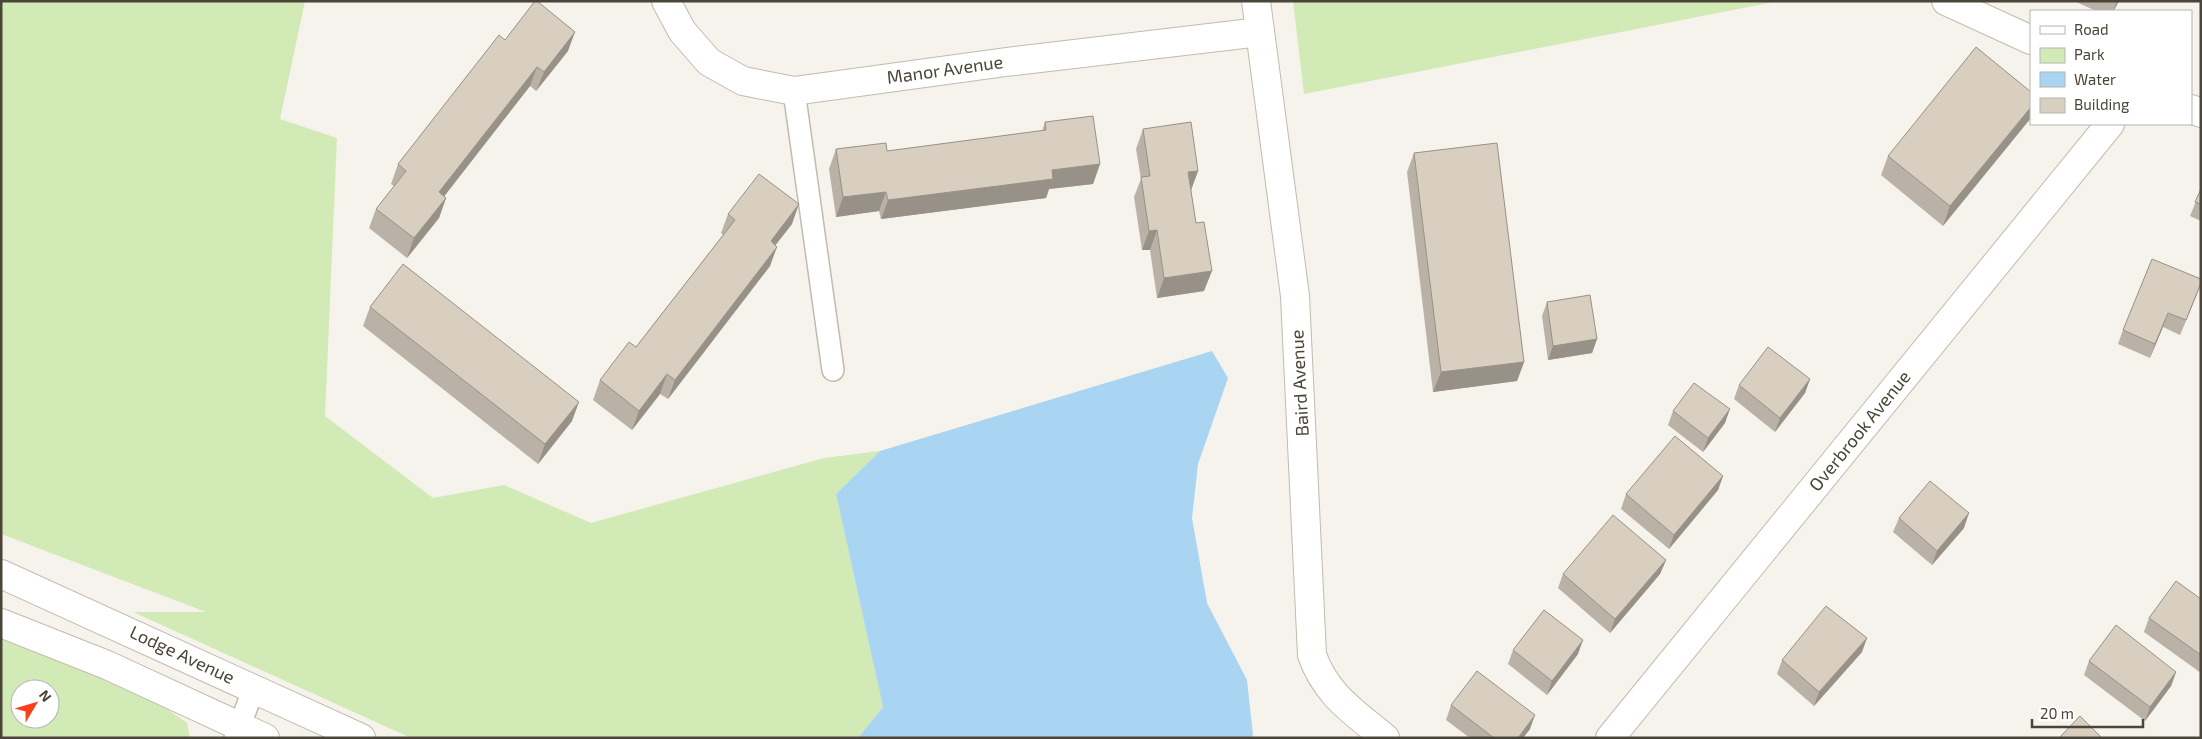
<svg xmlns="http://www.w3.org/2000/svg" width="2202" height="739" font-family="'Exo 2',sans-serif">
<rect width="100%" height="100%" fill="#f6f3ec"/>
<g fill="#d2eab5" fill-rule="evenodd">
<path d="M1 1H305L280 119 337 138 325 416 433 498 504 485 591 523 824 458 880 451 836 494 883 707 858 738H411L133 612H206L1 534Z"/>
<path d="M1293 1H1779L1304 94Z"/>
<path d="M1 637 153 699 187 723 190 738H1ZM20 689H50V719H20Z"/>
</g>
<path fill="#a9d4f2" d="M1212 351 1228 378 1198 464 1192 518 1207 603 1247 680 1253 735 1250 738H858L883 707 836 494 880 451Z"/>
<g fill="none" stroke-linecap="round" stroke-linejoin="round">
<defs>
<g id="service">
<path d="M794 91 833 370"/>
<path d="M235 738 254 688"/>
</g>
<g id="minor">
<path d="M666 1 682 31 709 62 743 81 794 91 1006 62 1260 32"/>
<path d="M1256 1 1295 296 1312 655C1326 695 1354 712 1385 738"/>
<path d="M1946 1 2031 40"/>
<path d="M2191 109 2201 113"/>
<path d="M1 574 361 738"/>
<path d="M1 623 107 665 265 738"/>
<path d="M1610 738 2110 124"/>
</g>
</defs>
<use href="#service" stroke="#c2bbae" stroke-width="24"/>
<use href="#minor" stroke="#c2bbae" stroke-width="30"/>
<use href="#service" stroke="#fff" stroke-width="21"/>
<use href="#minor" stroke="#fff" stroke-width="28"/>
</g>
<g fill="#bab2a6">
<path d="M2074 1H2119L2114 11H2096Z"/>
<path d="M505 40 568 51 536 91 530 86 444 196 446 198 439 218 407 258 369 228 376 209 394 186 391 184 398 164Z"/>
<path d="M2031 92 1943 226 1881 175 1888 156Z"/>
<path d="M1045 122 1100 164 1093 184 1049 189 1046 198 881 219 879 211 836 217 829 169 836 149 887 151 1042 131Z"/>
<path d="M1143 129 1198 171 1191 190 1204 291 1157 298 1150 250H1142L1134 197 1141 179 1136 149Z"/>
<path d="M1414 153 1524 362 1517 381 1433 392 1407 172Z"/>
<path d="M2201 189V221L2190 216Z"/>
<path d="M728 214 792 224 775 245 770 266 668 399 660 394 632 430 593 400 600 380 636 347 723 235 721 233Z"/>
<path d="M2197 294 2180 335 2163 327 2150 358 2118 344 2123 330Z"/>
<path d="M1547 302 1597 339 1592 353 1548 360 1542 316Z"/>
<path d="M370 307 572 421 538 464 363 326Z"/>
<path d="M1810 379 1805 393 1775 432 1734 399 1739 385Z"/>
<path d="M1673 411 1725 423 1703 452 1668 425Z"/>
<path d="M1723 476 1718 490 1669 549 1621 509 1626 494Z"/>
<path d="M1899 518 1964 528 1932 565 1893 532Z"/>
<path d="M1666 560 1660 574 1610 633 1558 588 1563 574Z"/>
<path d="M2201 599V673L2144 632 2149 618Z"/>
<path d="M1513 650 1578 654 1547 695 1508 664Z"/>
<path d="M1862 652 1814 706 1777 674 1782 660Z"/>
<path d="M2089 661 2176 672 2171 686 2145 721 2084 675Z"/>
<path d="M1451 705 1530 729 1523 738H1470L1446 720Z"/>
</g>
<g fill="#979187">
<path d="M2117 1H2119L2113 11Z"/>
<path d="M575 32 568 51 536 91 544 72Z"/>
<path d="M537 67 530 86 432 212 439 192Z"/>
<path d="M2031 107V118L1943 226 1950 206Z"/>
<path d="M1100 164 1093 184 1049 189 1046 198 881 219 888 200 1052 170Z"/>
<path d="M1198 171 1191 190 1188 172Z"/>
<path d="M886 192 879 211 836 217 843 197Z"/>
<path d="M446 198 439 218 407 258 414 238Z"/>
<path d="M799 204 792 224 764 260 771 241Z"/>
<path d="M1157 230 1150 250H1142L1149 231Z"/>
<path d="M777 247 770 266 668 399 675 380Z"/>
<path d="M1212 271 1204 291 1157 298 1164 278Z"/>
<path d="M2201 283 2197 294 2180 335 2186 320Z"/>
<path d="M2168 313 2163 327 2150 358 2155 344Z"/>
<path d="M1597 339 1592 353 1548 360 1553 346Z"/>
<path d="M1524 362 1517 381 1433 392 1441 372Z"/>
<path d="M667 374 660 394 632 430 639 411Z"/>
<path d="M1810 379 1805 393 1775 432 1780 418Z"/>
<path d="M579 402 572 421 538 464 545 444Z"/>
<path d="M1730 409 1725 423 1703 452 1708 438Z"/>
<path d="M1723 476 1718 490 1669 549 1674 535Z"/>
<path d="M1969 513 1964 528 1932 565 1937 551Z"/>
<path d="M1666 560 1660 574 1610 633 1615 619Z"/>
<path d="M1867 638 1862 652 1814 706 1819 692Z"/>
<path d="M1583 640 1578 654 1547 695 1552 681Z"/>
<path d="M2176 672 2171 686 2145 721 2150 707Z"/>
<path d="M1535 715 1530 729 1523 738H1518Z"/>
</g>
<g fill="#d8cfc1" stroke="#979187">
<path d="M535 1H537L575 32 544 72 537 67 439 192 446 198 414 238 376 209 406 171 398 164 499 35 505 40Z"/>
<path d="M1976 47 2031 92V107L1950 206 1888 156Z"/>
<path d="M1093 116 1100 164 1052 170 1053 179 888 200 886 192 843 197 836 149 886 143 887 151 1046 130 1045 122Z"/>
<path d="M1191 122 1198 171 1188 172 1196 223 1204 222 1212 271 1164 278 1157 230 1149 231 1141 177 1150 176 1143 129Z"/>
<path d="M1497 143 1524 362 1441 372 1414 153Z"/>
<path d="M759 174 799 204 771 241 777 247 675 380 667 374 639 411 600 380 629 342 636 347 735 220 728 214Z"/>
<path d="M2201 189V204L2195 202Z"/>
<path d="M2152 259 2201 279V283L2186 320 2168 313 2155 344 2123 330Z"/>
<path d="M403 264 579 402 545 444 370 307Z"/>
<path d="M1590 295 1597 339 1553 346 1547 302Z"/>
<path d="M1768 347 1810 379 1780 418 1739 385Z"/>
<path d="M1694 383 1730 409 1708 438 1673 411Z"/>
<path d="M1675 436 1723 476 1674 535 1626 494Z"/>
<path d="M1930 481 1969 513 1937 551 1899 518Z"/>
<path d="M1613 515 1666 560 1615 619 1563 574Z"/>
<path d="M2176 581 2201 599V655L2149 618Z"/>
<path d="M1826 606 1867 638 1819 692 1782 660Z"/>
<path d="M1544 610 1583 640 1552 681 1513 650Z"/>
<path d="M2116 625 2176 672 2150 707 2089 661Z"/>
<path d="M1477 671 1535 715 1518 738H1494L1451 705Z"/>
<path d="M2080 716 2102 738H2059Z"/>
</g>
<g text-anchor="middle" stroke-width="4.5" stroke-linejoin="round" paint-order="stroke">
<g font-size="18" fill="#4b4439" stroke="#fff">
<text transform="translate(945 70) rotate(-8)" y="6">Manor Avenue</text>
<text transform="translate(1300 383) rotate(-93)" y="6">Baird Avenue</text>
<text transform="translate(1860 431) rotate(-51)" y="6">Overbrook Avenue</text>
<text transform="translate(182 655) rotate(25)" y="6">Lodge Avenue</text>
</g>
</g>
<rect width="2202" height="739" fill="none" stroke="#4b4439" stroke-width="5"/>
<rect x="2030" y="10" width="162" height="115" fill="#ffffff" stroke="#b7b4b0"/>
<rect x="2040" y="26" width="25" height="8" fill="#ffffff" stroke="#b7b4b0"/>
<text x="2074" y="35" font-size="15" fill="#4b4439">Road</text>
<rect x="2040" y="48" width="25" height="15" fill="#d2eab5" stroke="#b7b4b0"/>
<text x="2074" y="60" font-size="15" fill="#4b4439">Park</text>
<rect x="2040" y="72" width="25" height="15" fill="#a9d4f2" stroke="#b7b4b0"/>
<text x="2074" y="85" font-size="15" fill="#4b4439">Water</text>
<rect x="2040" y="98" width="25" height="15" fill="#d8cfc1" stroke="#b7b4b0"/>
<text x="2074" y="110" font-size="15" fill="#4b4439">Building</text>
<g transform="translate(35 704) rotate(52)"><circle r="24" fill="#ffffff" stroke="#b7b4b0"/>
<path d="M0-4L9 19L0 12L-9 19Z" fill="#fc3f1d"/>
<text y="-8" font-size="14" font-weight="bold" text-anchor="middle" fill="#4b4439">N</text>
</g>
<path d="M2032 719v8h111v-8" fill="none" stroke="#4b4439" stroke-width="2.5"/>
<text x="2040" y="719" font-size="15" fill="#4b4439" stroke="#ffffff" stroke-width="4" paint-order="stroke">20 m</text>
</svg>
